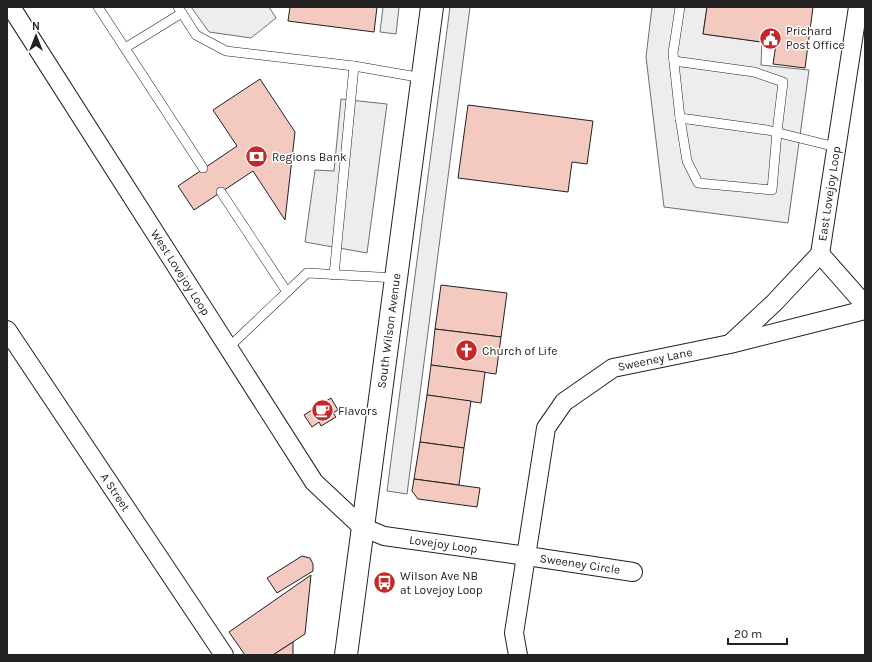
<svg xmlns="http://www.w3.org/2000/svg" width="872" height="662" font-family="Karla,sans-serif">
<rect width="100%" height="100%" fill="#fff"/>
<g fill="#ededed" stroke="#6f6f6f">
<path d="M191 7H269L276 18 251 38 209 32Z"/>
<path d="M383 7H399L396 34 380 32Z"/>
<path d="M450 7H470L407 494 387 491Z"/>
<path d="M652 7H707L703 34 762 42 761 65 809 70 788 223 664 207 646 57Z"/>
<path d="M341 99 387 104 367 253 305 242 315 170 334 171Z"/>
</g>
<g fill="#f3c9c0" stroke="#222">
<path d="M290 7H377L374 32 288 21Z"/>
<path d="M707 7H813L805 68 773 64 776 44 703 34Z"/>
<path d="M260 79 295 132 285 220 253 171 194 210 178 186 237 146 213 110Z"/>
<path d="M468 105 593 121 587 164 572 162 568 192 458 178Z"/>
<path d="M441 285 507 293 501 337 435 329Z"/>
<path d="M435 329 501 337 496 374 431 365Z"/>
<path d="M431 365 485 372 481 403 427 395Z"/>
<path d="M427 395 471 401 464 448 420 442Z"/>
<path d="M331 398 338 410 333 413 336 417 321 426 319 422 312 427 304 415Z"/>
<path d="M420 442 464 448 459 485 414 479Z"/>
<path d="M414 479 480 488 477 507 418 499 412 491Z"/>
<path d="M302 556 310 558 313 564V571L277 593 267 578Z"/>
<path d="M311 575 305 634 273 655H245L229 632Z"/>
<path d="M293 642V655H273Z"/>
</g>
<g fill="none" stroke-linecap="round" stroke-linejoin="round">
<defs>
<g id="lane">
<path d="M98 7 203 168"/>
<path d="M178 7 196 35 226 51 354 66 423 78"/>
<path d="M680 7 673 53 680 118 767 130 836 147"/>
<path d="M125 48 182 13"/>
<path d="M674 61 754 72 783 82 777 132 772 190 698 183 687 161 680 118"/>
<path d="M221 192 287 292"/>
<path d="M334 275 354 66"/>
<path d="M228 348 307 273 396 278"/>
</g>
<g id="street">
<path id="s1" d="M11 7 314 482 362 527 384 536 527 556 633 572"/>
<path d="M820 254 865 305"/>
<path id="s2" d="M7 330 224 655"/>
<path id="s3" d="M731 343 774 303 820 254 858 7"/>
<path id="s4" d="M518 655 514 633 546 428 564 402 613 368 730 344 865 310"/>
</g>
<g id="secondary">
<path id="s5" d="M346 655 432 7"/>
</g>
</defs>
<use href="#lane" stroke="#222" stroke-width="10"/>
<use href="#street" stroke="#222" stroke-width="20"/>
<use href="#secondary" stroke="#222" stroke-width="24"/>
<use href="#lane" stroke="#fff" stroke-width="9"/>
<use href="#street" stroke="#fff" stroke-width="18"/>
<use href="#secondary" stroke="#fff" stroke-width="22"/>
</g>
<defs>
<symbol id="civic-disc" viewBox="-11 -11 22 22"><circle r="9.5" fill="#c62828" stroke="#fff"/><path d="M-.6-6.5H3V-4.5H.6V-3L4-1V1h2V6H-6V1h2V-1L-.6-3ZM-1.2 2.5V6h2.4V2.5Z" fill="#fff"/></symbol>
<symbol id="bank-disc" viewBox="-11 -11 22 22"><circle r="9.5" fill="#c62828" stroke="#fff"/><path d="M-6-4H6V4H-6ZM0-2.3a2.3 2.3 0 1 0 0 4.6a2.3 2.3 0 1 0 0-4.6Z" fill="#fff"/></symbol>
<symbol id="church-disc" viewBox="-11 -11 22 22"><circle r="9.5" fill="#c62828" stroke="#fff"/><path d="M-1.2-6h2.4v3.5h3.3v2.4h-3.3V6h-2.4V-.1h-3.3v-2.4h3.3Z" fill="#fff"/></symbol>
<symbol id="cafe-disc" viewBox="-11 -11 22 22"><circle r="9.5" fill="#c62828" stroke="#fff"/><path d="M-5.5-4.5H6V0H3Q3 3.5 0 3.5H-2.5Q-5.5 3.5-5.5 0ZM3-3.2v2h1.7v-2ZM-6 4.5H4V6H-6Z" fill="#fff"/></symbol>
<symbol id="bus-disc" viewBox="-11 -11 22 22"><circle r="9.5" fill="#c62828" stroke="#fff"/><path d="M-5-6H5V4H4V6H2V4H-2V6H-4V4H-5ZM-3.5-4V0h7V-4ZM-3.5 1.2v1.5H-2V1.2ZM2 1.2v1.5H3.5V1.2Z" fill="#fff"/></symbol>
</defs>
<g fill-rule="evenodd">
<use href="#civic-disc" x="758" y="26" width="25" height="25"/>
<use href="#bank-disc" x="244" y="144" width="25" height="25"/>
<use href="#church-disc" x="454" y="338" width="25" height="25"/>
<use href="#cafe-disc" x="310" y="398" width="25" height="25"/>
<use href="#bus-disc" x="372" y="570" width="25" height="25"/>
</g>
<g text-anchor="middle" stroke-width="3" stroke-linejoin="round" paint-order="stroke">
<g font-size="12" fill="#222" stroke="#fff" text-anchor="start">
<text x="786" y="35">Prichard<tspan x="786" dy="14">Post Office</tspan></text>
<text x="272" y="161">Regions Bank</text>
<text x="482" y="355">Church of Life</text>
<text x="338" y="415">Flavors</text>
<text x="400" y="580">Wilson Ave NB<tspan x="400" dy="14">at Lovejoy Loop</tspan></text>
</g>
<g font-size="12" fill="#222" stroke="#fff">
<text dy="4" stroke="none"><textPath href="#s3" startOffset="187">East Lovejoy Loop</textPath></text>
<text dy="4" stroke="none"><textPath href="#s1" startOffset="315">West Lovejoy Loop</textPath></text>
<text dy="4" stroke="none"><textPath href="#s5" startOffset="327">South Wilson Avenue</textPath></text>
<text dy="4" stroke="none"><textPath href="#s4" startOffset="364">Sweeney Lane</textPath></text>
<text dy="4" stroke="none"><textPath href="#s2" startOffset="195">A Street</textPath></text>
<text dy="4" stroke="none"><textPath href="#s1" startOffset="713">Lovejoy Loop</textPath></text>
<text dy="4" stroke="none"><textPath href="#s1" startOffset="851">Sweeney Circle</textPath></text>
</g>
</g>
<rect width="872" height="662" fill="none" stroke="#222222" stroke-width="16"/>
<g transform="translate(36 36)" stroke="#ffffff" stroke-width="3" paint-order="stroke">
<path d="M0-3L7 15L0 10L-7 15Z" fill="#222222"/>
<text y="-6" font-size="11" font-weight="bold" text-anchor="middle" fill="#222222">N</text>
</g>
<path d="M728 638v6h59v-6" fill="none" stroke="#222222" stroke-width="2"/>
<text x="734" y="638" font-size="12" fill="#222222" stroke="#ffffff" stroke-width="3" paint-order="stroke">20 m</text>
</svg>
